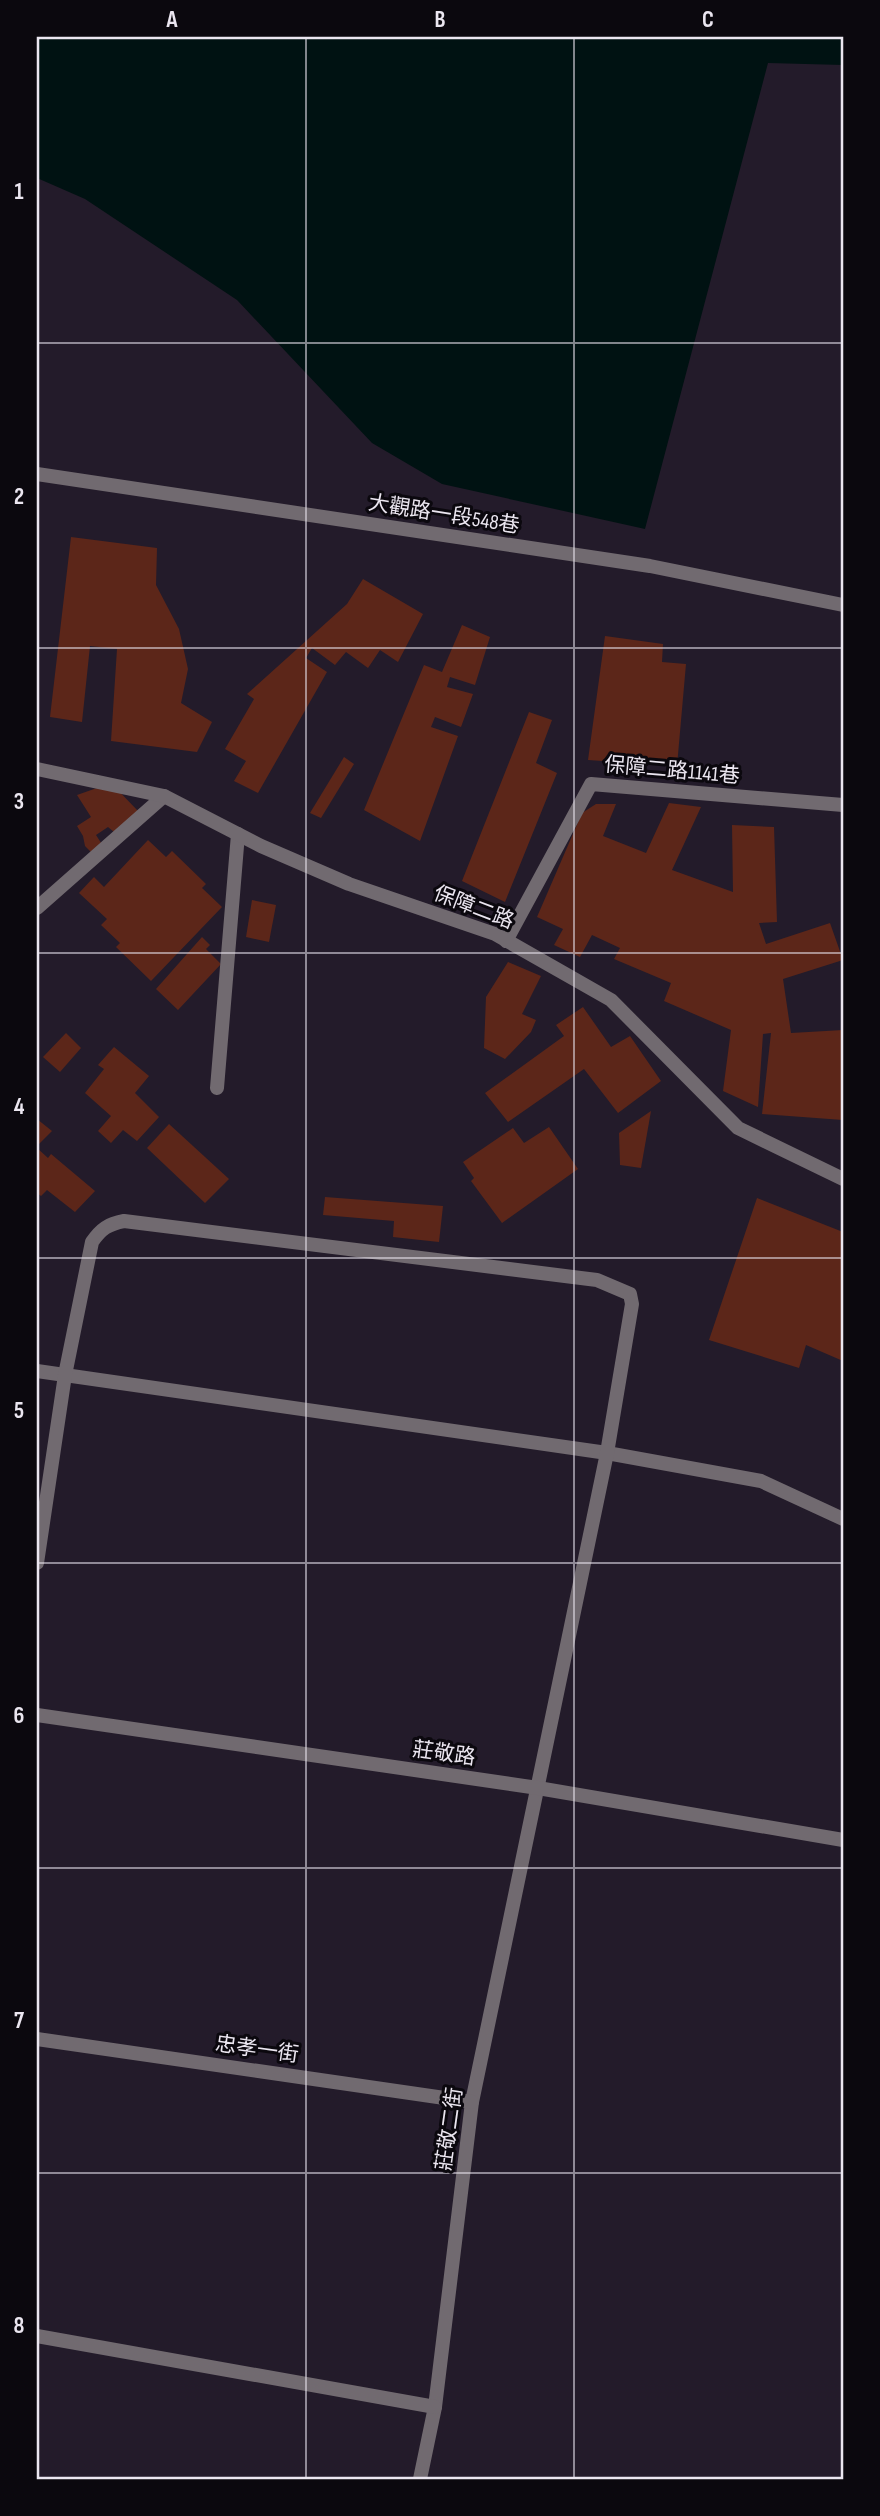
<svg xmlns="http://www.w3.org/2000/svg" width="880" height="2516" font-family="'Sofia Sans Condensed','Noto Sans TC',sans-serif">
<rect width="100%" height="100%" fill="#231b2a"/>
<path fill="#001212" d="M37 37H843V65L768 63 645 529 442 484 372 443 237 300 85 199 37 178Z"/>
<g fill="#5c2619">
<path d="M71 537 157 548 156 585 179 629 188 669 181 703 212 722 197 752 111 741 117 649 90 646 82 722 50 717Z"/>
<path d="M363 579 423 614 398 662 380 650 368 668 346 652 335 665 312 648 306 658 327 672 258 793 234 781 246 761 225 749 254 699 247 694 347 604Z"/>
<path d="M462 625 490 637 475 685 450 677 447 687 473 694 461 727 435 717 431 727 458 736 420 841 364 810 424 665 442 672Z"/>
<path d="M605 636 663 644 662 662 686 664 677 766 588 760Z"/>
<path d="M529 712 552 720 536 763 557 773 505 902 462 881Z"/>
<path d="M344 757 354 764 321 818 310 813Z"/>
<path d="M111 783 138 811 114 832 108 827 96 835 105 849 94 855 85 846 83 836 77 826 91 817 77 795Z"/>
<path d="M669 803 701 807 672 870 733 892 732 825 774 827 777 922 759 923 766 944 830 923 843 960 783 979 791 1033 843 1030V1120L762 1114 771 1033 763 1034 758 1107 723 1091 731 1030 664 1001 671 983 614 959 620 948 592 935 580 957 554 945 563 929 537 917 582 813 596 804H616L603 836 646 853Z"/>
<path d="M148 840 166 857 172 851 206 884 202 888 222 907 151 981 116 947 120 943 101 925 107 919 79 893 94 877 104 887Z"/>
<path d="M252 900 276 905 269 942 246 937Z"/>
<path d="M202 937 210 945 206 949 221 964 178 1010 156 989Z"/>
<path d="M508 962 541 976 522 1014 536 1020 531 1032 505 1059 484 1048 486 997Z"/>
<path d="M583 1007 611 1047 630 1036 661 1081 618 1113 584 1069 508 1122 485 1093 564 1036 556 1025Z"/>
<path d="M66 1033 81 1048 60 1072 43 1057Z"/>
<path d="M114 1047 149 1076 135 1093 159 1117 137 1141 123 1130 111 1143 98 1131 111 1116 85 1093 104 1069 98 1065Z"/>
<path d="M651 1111 641 1168 620 1165 619 1133Z"/>
<path d="M37 1119 52 1131 37 1146Z"/>
<path d="M169 1124 229 1179 205 1203 147 1148Z"/>
<path d="M549 1127 578 1169 502 1223 471 1181 474 1178 463 1162 513 1128 524 1143Z"/>
<path d="M37 1148 48 1158 51 1154 95 1191 75 1212 47 1190 41 1196 37 1193Z"/>
<path d="M325 1197 443 1206 439 1242 393 1237 394 1221 323 1215Z"/>
<path d="M757 1198 843 1232V1361L806 1345 799 1368 709 1340Z"/>
</g>
<g fill="none" stroke-linecap="round" stroke-linejoin="round">
<g stroke="#716a70" stroke-width="14">
<path d="M37 908 164 796"/>
<path d="M506 941 591 784 843 805"/>
<path d="M217 1088 238 834"/>
</g>
<g stroke="#716a70" stroke-width="14">
<path d="M37 474 650 566 843 605"/>
<path d="M37 1371 607 1453 761 1481 843 1519"/>
<path d="M37 1563 65 1375 92 1242C101 1229 108 1224 124 1221L597 1280 630 1294 632 1304 607 1453 472 2102 435 2407 420 2479"/>
<path d="M37 1715 538 1788 843 1840"/>
<path d="M37 2039 472 2102"/>
<path d="M37 2336 435 2407"/>
</g>
<path stroke="#716a70" stroke-width="14" d="M37 769 164 796 261 846 349 884 495 934 611 1000 738 1128 843 1179"/>
</g>
<path fill="none" stroke="#ebe6f0" stroke-width="2" stroke-opacity="0.55" d="M306 37V2479M574 37V2479M37 343H843M37 648H843M37 953H843M37 1258H843M37 1563H843M37 1868H843M37 2173H843"/>
<g text-anchor="middle" stroke-width="6" stroke-linejoin="round" paint-order="stroke">
<g font-size="21" fill="#ebe6f0" stroke="#0b080e">
<text transform="translate(444 514) rotate(9)" y="7">大觀路一段548巷</text>
<text transform="translate(672 770) rotate(5)" y="7">保障二路1141巷</text>
<text transform="translate(474 907) rotate(21)" y="7">保障二路</text>
<text transform="translate(444 1753) rotate(8)" y="7">莊敬路</text>
<text transform="translate(257 2049) rotate(8)" y="7">忠孝一街</text>
<text transform="translate(449 2129) rotate(-82)" y="7">莊敬二街</text>
</g>
</g>
<rect width="880" height="2516" fill="none" stroke="#0b080e" stroke-width="77"/>
<rect x="38" y="38" width="804" height="2440" fill="none" stroke="#ebe6f0" stroke-width="2.5"/>
<g font-size="23" text-anchor="middle" font-weight="bold" fill="#ebe6f0">
<text x="172" y="27">A</text>
<text x="440" y="27">B</text>
<text x="708" y="27">C</text>
<text x="19" y="199">1</text>
<text x="19" y="504">2</text>
<text x="19" y="809">3</text>
<text x="19" y="1114">4</text>
<text x="19" y="1418">5</text>
<text x="19" y="1723">6</text>
<text x="19" y="2028">7</text>
<text x="19" y="2333">8</text>
</g>
</svg>
